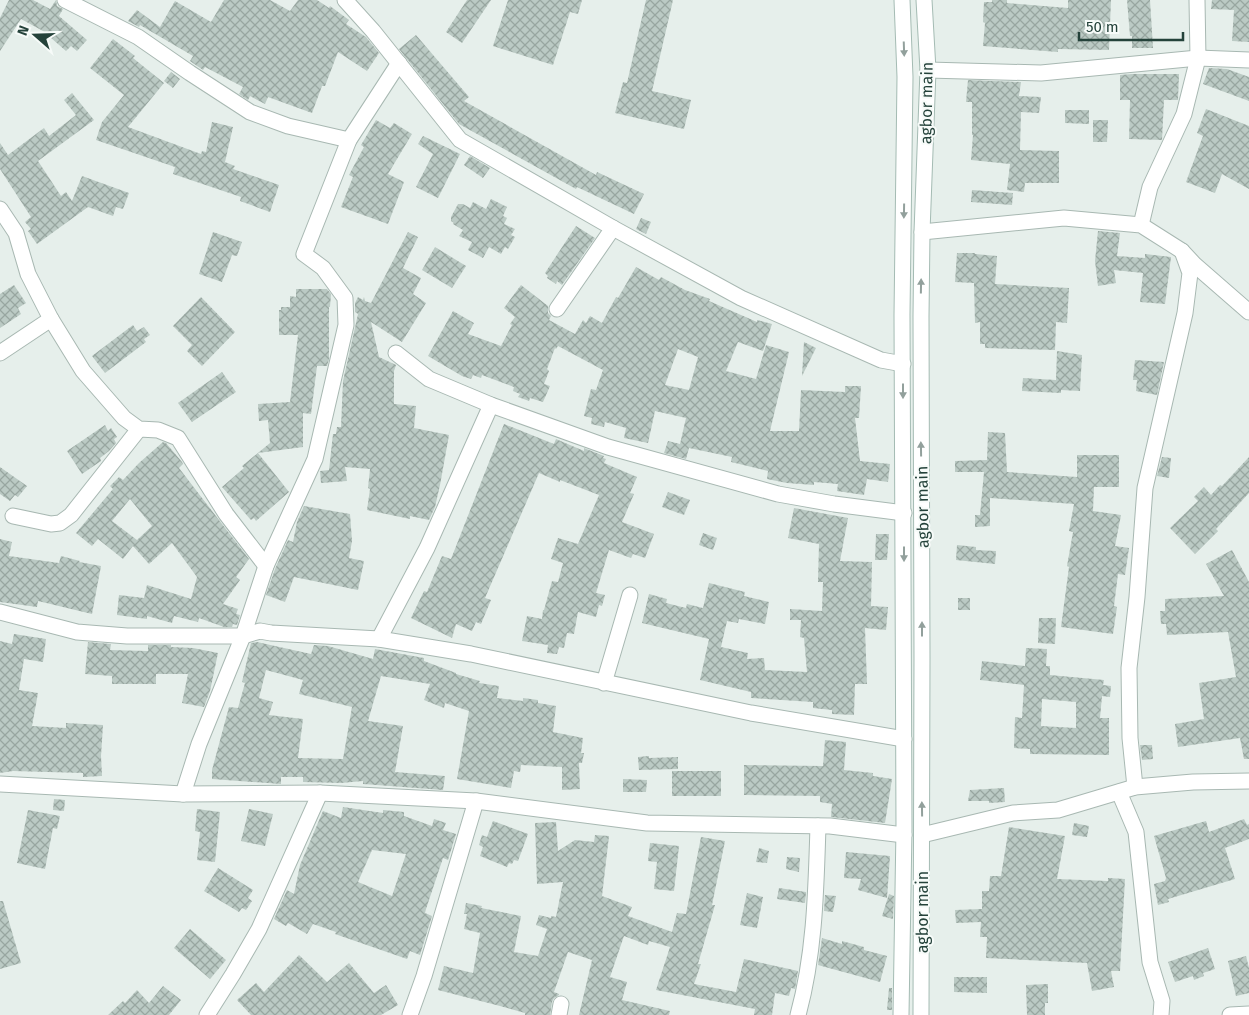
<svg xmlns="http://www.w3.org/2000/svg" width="1249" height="1015" font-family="'Fira Sans',sans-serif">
<defs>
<pattern id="building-cross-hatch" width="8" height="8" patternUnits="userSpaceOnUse" patternTransform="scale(1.25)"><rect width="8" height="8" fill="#bbcac4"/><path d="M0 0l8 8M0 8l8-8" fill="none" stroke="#98a6a0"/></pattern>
</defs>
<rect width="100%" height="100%" fill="#e6efeb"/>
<g fill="url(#building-cross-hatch)" fill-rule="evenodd">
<path d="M9 0H33L50 9 56 0 57 6 63 9 59 16 87 40 77 51 71 46 66 51 43 31 21 19 0 51V18Z"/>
<path d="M224 0H270L290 11 298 0H317L329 8 330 6 349 20 346 24 366 37 379 53 367 71 338 52 325 86H322L312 113 268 97 265 104 250 96 248 100 239 94 243 87 205 67 203 70 190 61 193 56 140 25 139 27 128 21 137 10 160 27 175 1 211 22Z"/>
<path d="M467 0H491L462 43 446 32Z"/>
<path d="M508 0H582L578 14 570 12 553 65 493 46Z"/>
<path d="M646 0H673L652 91 691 100 684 129 615 113 623 82 627 83Z"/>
<path d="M992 0H1007V3L1068 8V0H1111L1109 50 1058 49V52L983 46 985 23 983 22 984 2H992Z"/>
<path d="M1127 0H1150L1153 48H1132V36H1130Z"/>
<path d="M1212 0H1249V42L1232 41 1234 10 1211 9Z"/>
<path d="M416 35 469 97 464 101 596 175 597 172 644 194 634 214 577 187 576 189 459 124 399 49Z"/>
<path d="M113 39 135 56 133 58 164 83 128 127 201 154 202 151 206 152 212 122 233 127 225 162 235 166 233 169 279 185 270 212 240 201 241 197 173 174 175 167 96 140 102 122 124 95 90 68Z"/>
<path d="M1209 68 1227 69 1249 77V101L1203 84Z"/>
<path d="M171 72 180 79 173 88 164 81Z"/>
<path d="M1132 74H1179L1178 100H1164L1162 140 1129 139 1130 100H1120V75Z"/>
<path d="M968 80 1021 82 1019 96 1041 97 1039 113 1021 112 1020 150 1059 151V183H1025L1024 192 1007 190 1010 164 971 160 973 135H972V102H966Z"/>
<path d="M72 93 94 120 38 161 61 196 66 192 72 201 82 176 129 193 123 209 116 207 113 216 88 207 37 244 28 231 31 229 25 222 31 217 0 169V143L8 155 44 128 49 136 76 115 64 100Z"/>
<path d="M1206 109 1249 126V189L1222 174 1215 193 1186 182 1203 136 1197 133Z"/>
<path d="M1065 110H1089V124L1065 123Z"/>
<path d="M376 120 390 128 394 123 412 134 388 174 404 182 388 224 341 207 353 177 349 175 364 147 361 145Z"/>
<path d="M1093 120H1108L1107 142H1093Z"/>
<path d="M423 136 460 154 438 198 416 187 433 154 418 144Z"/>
<path d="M470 156 490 168 483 178 464 165Z"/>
<path d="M972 190 1013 193 1012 205 971 202Z"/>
<path d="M491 199 507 207 503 216 507 218 504 224 515 229 511 235 515 237 508 249 505 247 501 254 489 247 483 258 468 250 472 242 459 236 463 230 453 224 454 223 451 221V217L458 204H463L470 208 473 202 486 209Z"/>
<path d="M641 218 651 222 646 234 636 229Z"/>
<path d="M576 226 595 238 562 285 557 281 556 284 547 278 548 276 545 273Z"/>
<path d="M1098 231 1120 233 1117 256 1145 258V254L1171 257 1165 304 1140 302 1143 273 1114 270 1116 283 1098 286 1095 261Z"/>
<path d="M213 232 242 242 237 256 232 255 222 282 199 274Z"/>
<path d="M408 232 418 237 403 268 421 278 413 294 426 303 402 342 371 322 379 357 396 365 394 371V404L416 406 414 428 449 435 440 485 435 507 429 520 410 516V519L367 510 370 489 368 488 370 469 345 467 347 481 321 483 320 471 329 470 333 434H336L337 427H341L343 381 358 314 355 312V303L358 297 363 300 364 297 365 301 371 303Z"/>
<path d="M435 247 466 266 452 288 422 270Z"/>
<path d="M957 253H975V254L997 256 995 284 1069 288 1067 323 1056 322 1055 350 985 348V344H980V322L975 323 974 283 955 282Z"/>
<path d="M636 267 659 280 661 277 685 290 710 299 709 301 757 322V320L772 324 763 351 738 342 726 371 756 379 766 345 789 352 770 431H799L801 390 845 392V386H861L859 418H855L860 461 890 464 888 482 867 479 864 495 837 491 838 484 814 482V485L787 483 767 479 768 471 731 462 732 457 689 448 686 459 664 453 668 441 680 444 686 418 655 411 648 443 624 438 626 428 605 422 604 427 591 424 592 418 584 416 591 389 596 390 603 370 558 346 556 349 555 348 547 369 549 371 544 384 550 386 543 402 530 398 529 401 518 397 520 394 513 391 514 387 482 375 481 378 473 375 471 379 462 376 428 356 453 311 474 323 468 334 501 346 512 325 510 324 515 317 504 308 521 285 548 306V313L551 316 549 320 575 334 583 320 586 323 590 316 602 323 616 297 618 298ZM678 349 698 357 689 390 665 385Z"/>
<path d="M14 285 26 303 18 308 21 314 0 328V294Z"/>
<path d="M296 289H327L331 294 330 307H329V359L327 366H317L311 414 303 413V447L258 453 289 492 256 521 254 518 251 520 222 487 244 468 242 466 270 443 268 420 259 421 258 404 290 402 298 335H279V310H281V307H290V296L296 297Z"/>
<path d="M201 297 235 332 202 366 187 351 192 345 173 326Z"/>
<path d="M133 325 137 331 144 327 150 335 144 339 146 342 105 373 92 356Z"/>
<path d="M804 342 816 348 802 376Z"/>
<path d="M1057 351 1082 355 1080 391 1061 390V393L1022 391 1023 378 1056 380Z"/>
<path d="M1135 360 1164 362 1157 395 1136 391 1137 380H1133Z"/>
<path d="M222 372 236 392 192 422 178 403Z"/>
<path d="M504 424 554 444 556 439 584 451V448L604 456 603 458 606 459 604 463 637 477 630 493 634 494 622 522 654 534 645 558 633 554 631 558 609 550 596 593 605 595 602 606 599 605 596 617 578 612 574 634 567 633 564 648 559 647 557 654 547 653 548 645 522 641 527 616 542 619 543 610H544L552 581 558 582 563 563 551 559 558 538 578 544 599 495 560 480V482L539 473 485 598 491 600 481 624 476 622 472 631 456 624 452 638 411 618 424 591 427 592 442 556 451 559Z"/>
<path d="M105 425 108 431 111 428 117 437 114 439 116 443 109 451 100 458 101 461 82 474 67 451Z"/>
<path d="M988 432 1005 433 1007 472 1077 477V455H1119V487H1094L1093 511 1121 515 1115 546 1129 548 1125 575 1118 574 1114 606 1117 607 1113 634 1061 627 1069 567 1067 566 1073 532 1069 531 1074 504 990 498V526L975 527V515H980L984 472H955V461L987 460Z"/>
<path d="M163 442 166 443 182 462 183 464 179 468 249 559 236 577 240 580 223 604 238 609 236 614 240 615 237 625 233 624 232 627H224L199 618 198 622 174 616 172 623 147 616V619L117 615 119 595 144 598 147 585 191 599 197 577 172 543 149 564 133 546 123 559 98 539 92 546 76 533 113 489 110 486 119 477 123 480 139 463ZM130 499 152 526 137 540 112 521Z"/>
<path d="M1162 457 1171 458 1169 478 1157 476Z"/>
<path d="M1249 457V493L1216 529 1218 531 1195 554 1170 528 1198 501 1194 497 1204 487 1211 495 1220 485 1222 486Z"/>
<path d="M0 467 27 486 18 497 15 495 10 501 0 494Z"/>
<path d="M668 492 690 500 684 515 662 507Z"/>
<path d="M304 506 350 514 352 541 349 558 364 561 358 590 294 577 285 602 266 595 275 569 288 540 293 542 297 522Z"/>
<path d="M794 508 848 518 840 561 872 562 871 606 888 607 886 630 865 628 867 684H855L854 715 832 714V710L813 708V702L751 698V692L700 680 709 639 642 623 649 594 667 599 666 603 686 608 687 604 703 608 709 583 745 592 744 596 769 602 765 624 739 619 738 623 727 621 721 647 748 653 747 659 764 658 765 670 807 672 804 638 800 637 801 620H790V609L822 611 823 582H818L819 544 788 538Z"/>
<path d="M703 533 717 538 713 550 699 545Z"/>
<path d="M876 534H889L887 560H875Z"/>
<path d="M0 539 12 542 9 556 59 563 61 556 80 561 79 562 101 566 92 614 38 601 37 607 0 602Z"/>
<path d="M957 545 976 547V550L996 551 995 564 956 560Z"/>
<path d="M1232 550 1249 582V759H1244L1240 738 1178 747 1175 724 1204 719 1199 683 1236 677 1228 632 1167 635 1166 624H1161L1160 611H1165V599L1224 596 1206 564Z"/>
<rect x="958" y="598" width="12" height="12"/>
<path d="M1039 618H1056L1055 644 1038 643Z"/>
<path d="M14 634 46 639 43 662 24 659 19 690 38 693 32 726 66 728V723L103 725 101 756 102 776 83 777V773L13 771 0 773V641L12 644Z"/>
<path d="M88 642 111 644 110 650 148 651V645H171V647L193 648 218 653 210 691 204 707 182 703 188 674H156V684H112V676L85 674Z"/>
<path d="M257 642 311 654 314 645 328 646 373 659 375 649 424 658V661L456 673V674L480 681 479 683 499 686 497 698 523 701V698L538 700V703L556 706 553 732 583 738 581 753H584L582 763H579L580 789 562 790V767L521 765 520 772 514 771 511 788 457 779 469 711 445 703 444 708 424 700 430 684 381 676 368 721 403 726 395 772 445 776 443 790 363 784V781L341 783 303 782V777H281V784L212 779V770L229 707 238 708 245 683 242 682 251 643ZM266 670 303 680 299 694 352 707 343 759 298 758 303 719 269 715 273 702 259 698Z"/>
<path d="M1026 648 1047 649 1046 666H1050V675L1104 680 1103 685 1111 686 1110 697 1102 696 1100 718H1109V755L1030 754V749L1014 748 1015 717 1022 718 1024 685 980 680 982 661 1025 666ZM1042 699 1076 702V728L1041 726Z"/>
<path d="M825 740 846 742 844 770 873 773V776L892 779 885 823 831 817 832 804 820 802V796L744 795V765L823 766Z"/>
<path d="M1140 745H1152L1153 759 1142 760Z"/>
<path d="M649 756V758L678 757V769L639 770 638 757Z"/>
<rect x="672" y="771" width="49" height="25"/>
<path d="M623 779 647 780 646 792H623Z"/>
<path d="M1004 788 1005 802 989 803V801H968L970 790Z"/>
<path d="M54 799 65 800 64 811 53 810Z"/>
<path d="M343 807 383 813V810L404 812V816L432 826 434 819 446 823 443 830 456 834 448 860 443 858 426 909 425 913 432 916 420 955 410 951 407 959 335 934 336 932 313 924 307 934 288 923 286 926 274 919 287 890 294 894 300 865 323 811 341 818ZM372 850 406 854 392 896 358 882Z"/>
<path d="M197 809 220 812 215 862 197 860 200 832 195 831Z"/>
<path d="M249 809 273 814 265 846 241 841Z"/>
<path d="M28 810 60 816 57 829 53 828 45 869 17 863Z"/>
<path d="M1244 819 1247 825 1249 824V839L1225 848 1235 879 1168 899 1169 902 1158 905 1154 884 1165 881 1166 878 1154 836 1206 821 1209 832Z"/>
<path d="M493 821 528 834 518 861 514 860 512 864 509 863 507 867 480 856 483 847 479 845 482 835 487 837Z"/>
<path d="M556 822 558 851 575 840 594 842 595 835 609 836 602 896 632 907 628 916 672 932 677 913 686 914 701 837 725 841 712 905H715L698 964H701L694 984 736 992 744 959 798 971 795 989 791 988 789 996 775 993 772 1015H754L755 1009 656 990 670 947 649 941 648 945 624 936 610 977 627 982 622 1000 670 1011 669 1015H579L592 960 568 952 554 992 559 994V995L554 998 552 1002 550 1015H525V1013L500 1006 438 990 444 966 473 973 480 933 464 929 467 914H464L466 903 482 906 481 908 521 916 514 952 538 956 547 929 536 925 539 915 551 918V916L556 917 563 882 537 884 535 823Z"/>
<path d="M1074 823 1089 826 1087 837 1072 835Z"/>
<path d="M1009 827 1065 836 1057 879 1108 881V878L1125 879 1120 971H1111L1114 987 1092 991 1087 963 986 958 987 937H980L981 922 956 923 955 910 982 909V891H989L990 876H1001Z"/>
<path d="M650 843 679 846 674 891 654 889 657 862 648 861Z"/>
<path d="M759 848 769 851 767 863 756 862Z"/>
<path d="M846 852 890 856 887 898 858 890 861 879 844 878Z"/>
<path d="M787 857 800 858 799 872 786 869Z"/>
<path d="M218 868 253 890 248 898 252 901 246 910 242 908 239 912 204 891Z"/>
<path d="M779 888 806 892 805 903 777 899Z"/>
<path d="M747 893 763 897 757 928 740 925Z"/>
<path d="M889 894 894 896 893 919 882 916Z"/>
<path d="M825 895 836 896 833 912 824 911Z"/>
<path d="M0 901H3L21 963 0 969Z"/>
<path d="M190 929 226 960 210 979 174 948Z"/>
<path d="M822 938 842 944V941L864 947V950L887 956 880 982 818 965Z"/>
<path d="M1208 948 1215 969 1203 973 1204 976 1194 980 1193 976 1175 982 1168 962Z"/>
<path d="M299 955 327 982 349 963 374 993 386 985 398 1005 381 1015H251L237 1000 256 983 264 992Z"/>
<path d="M1246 956 1249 968V993L1236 996 1228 961Z"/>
<path d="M954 977H987V993L954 992Z"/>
<path d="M1048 984V1003H1045V1015H1027L1026 985Z"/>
<path d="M163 986 181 1000 169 1015H108L123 1001 125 1003 137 990 149 1003Z"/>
<path d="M889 988H892V1010H887Z"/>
</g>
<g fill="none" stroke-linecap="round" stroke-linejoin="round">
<defs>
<g id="minor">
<path d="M65 0 138 37 190 73 250 112 288 126 349 140"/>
<path d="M345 0 373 31 460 140 613 228 741 298 881 360 903 364"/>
<path d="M928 70 1041 73 1198 58 1249 60"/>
<path d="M0 209 16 233 28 274 51 319 0 353"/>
<path d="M1141 225 1150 187 1184 114 1198 58 1197 0"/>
<path d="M922 232 1064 218 1141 225 1182 251 1195 265 1249 312"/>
<path d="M557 309 613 228"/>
<path d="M51 319 83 371 124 418 139 429 158 430 178 438 226 514 266 566"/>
<path d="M396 353 429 379 491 405 608 447 778 494 834 504 904 513"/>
<path d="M13 516 51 524 60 523 71 515 139 429"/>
<path d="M0 612 77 632 127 636H243L260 631 271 633 379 639 471 654 751 713 904 739"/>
<path d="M379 639 427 548 491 405"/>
<path d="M604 683 630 595"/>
<path d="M0 784 183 794 320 793 476 801 647 823 830 826 904 835"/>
<path d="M1135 787 1130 738 1129 668 1137 597 1145 488 1185 313 1190 273 1182 251"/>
<path d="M1119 792 1136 832 1150 962 1162 1001 1161 1015"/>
<path d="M183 794 199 744 243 636 266 566 315 459 346 325 345 298 323 268 304 254 349 140 399 63"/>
<path d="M922 835 1013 813 1058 810 1135 787 1193 782 1249 781"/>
<path d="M207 1015 233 974 259 929 320 793"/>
<path d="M410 1015 424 976 476 801"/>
<path d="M559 1015 561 1004"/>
<path d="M798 1015C815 953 816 889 818 826"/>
<path d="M1230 1015 1249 1014"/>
</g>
<g id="secondary">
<path d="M901 1015 904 828 902 315 905 77 902 0"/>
<path d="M921 1015 922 658 921 317 922 232 928 70 924 0"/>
</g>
</defs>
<use href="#minor" stroke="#a8b8b2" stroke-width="17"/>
<use href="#secondary" stroke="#a4bbb3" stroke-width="17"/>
<use href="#minor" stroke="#fff" stroke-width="15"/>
<use href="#secondary" stroke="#fff" stroke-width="15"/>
</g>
<defs><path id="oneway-solid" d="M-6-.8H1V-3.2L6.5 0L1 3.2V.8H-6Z" transform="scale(1.25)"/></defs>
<g fill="#92a09c">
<use href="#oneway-solid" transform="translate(904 49) rotate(88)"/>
<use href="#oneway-solid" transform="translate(904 211) rotate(91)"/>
<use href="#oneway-solid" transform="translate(921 286) rotate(-89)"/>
<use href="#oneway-solid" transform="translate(903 391) rotate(90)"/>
<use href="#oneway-solid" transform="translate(921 449) rotate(-91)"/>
<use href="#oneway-solid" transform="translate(904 554) rotate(90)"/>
<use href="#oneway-solid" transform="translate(922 629) rotate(-90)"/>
<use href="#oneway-solid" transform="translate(922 809) rotate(-91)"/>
</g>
<g text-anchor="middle" stroke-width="4" stroke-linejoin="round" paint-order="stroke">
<g font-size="16" fill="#24423a" stroke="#f7fbf9">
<text transform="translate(926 103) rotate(-89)" y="6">agbor main</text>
<text transform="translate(922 507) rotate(-91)" y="6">agbor main</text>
<text transform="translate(922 912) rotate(-90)" y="6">agbor main</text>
</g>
</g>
<g transform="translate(35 35) rotate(290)" stroke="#f7fbf9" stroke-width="4" paint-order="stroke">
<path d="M0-4L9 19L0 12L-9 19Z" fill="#24423a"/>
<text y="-8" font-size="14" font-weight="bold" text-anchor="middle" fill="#24423a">N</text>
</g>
<path d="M1079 32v8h104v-8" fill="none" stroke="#24423a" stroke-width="2.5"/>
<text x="1086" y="32" font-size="15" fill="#24423a" stroke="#f7fbf9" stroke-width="4" paint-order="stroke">50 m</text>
</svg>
